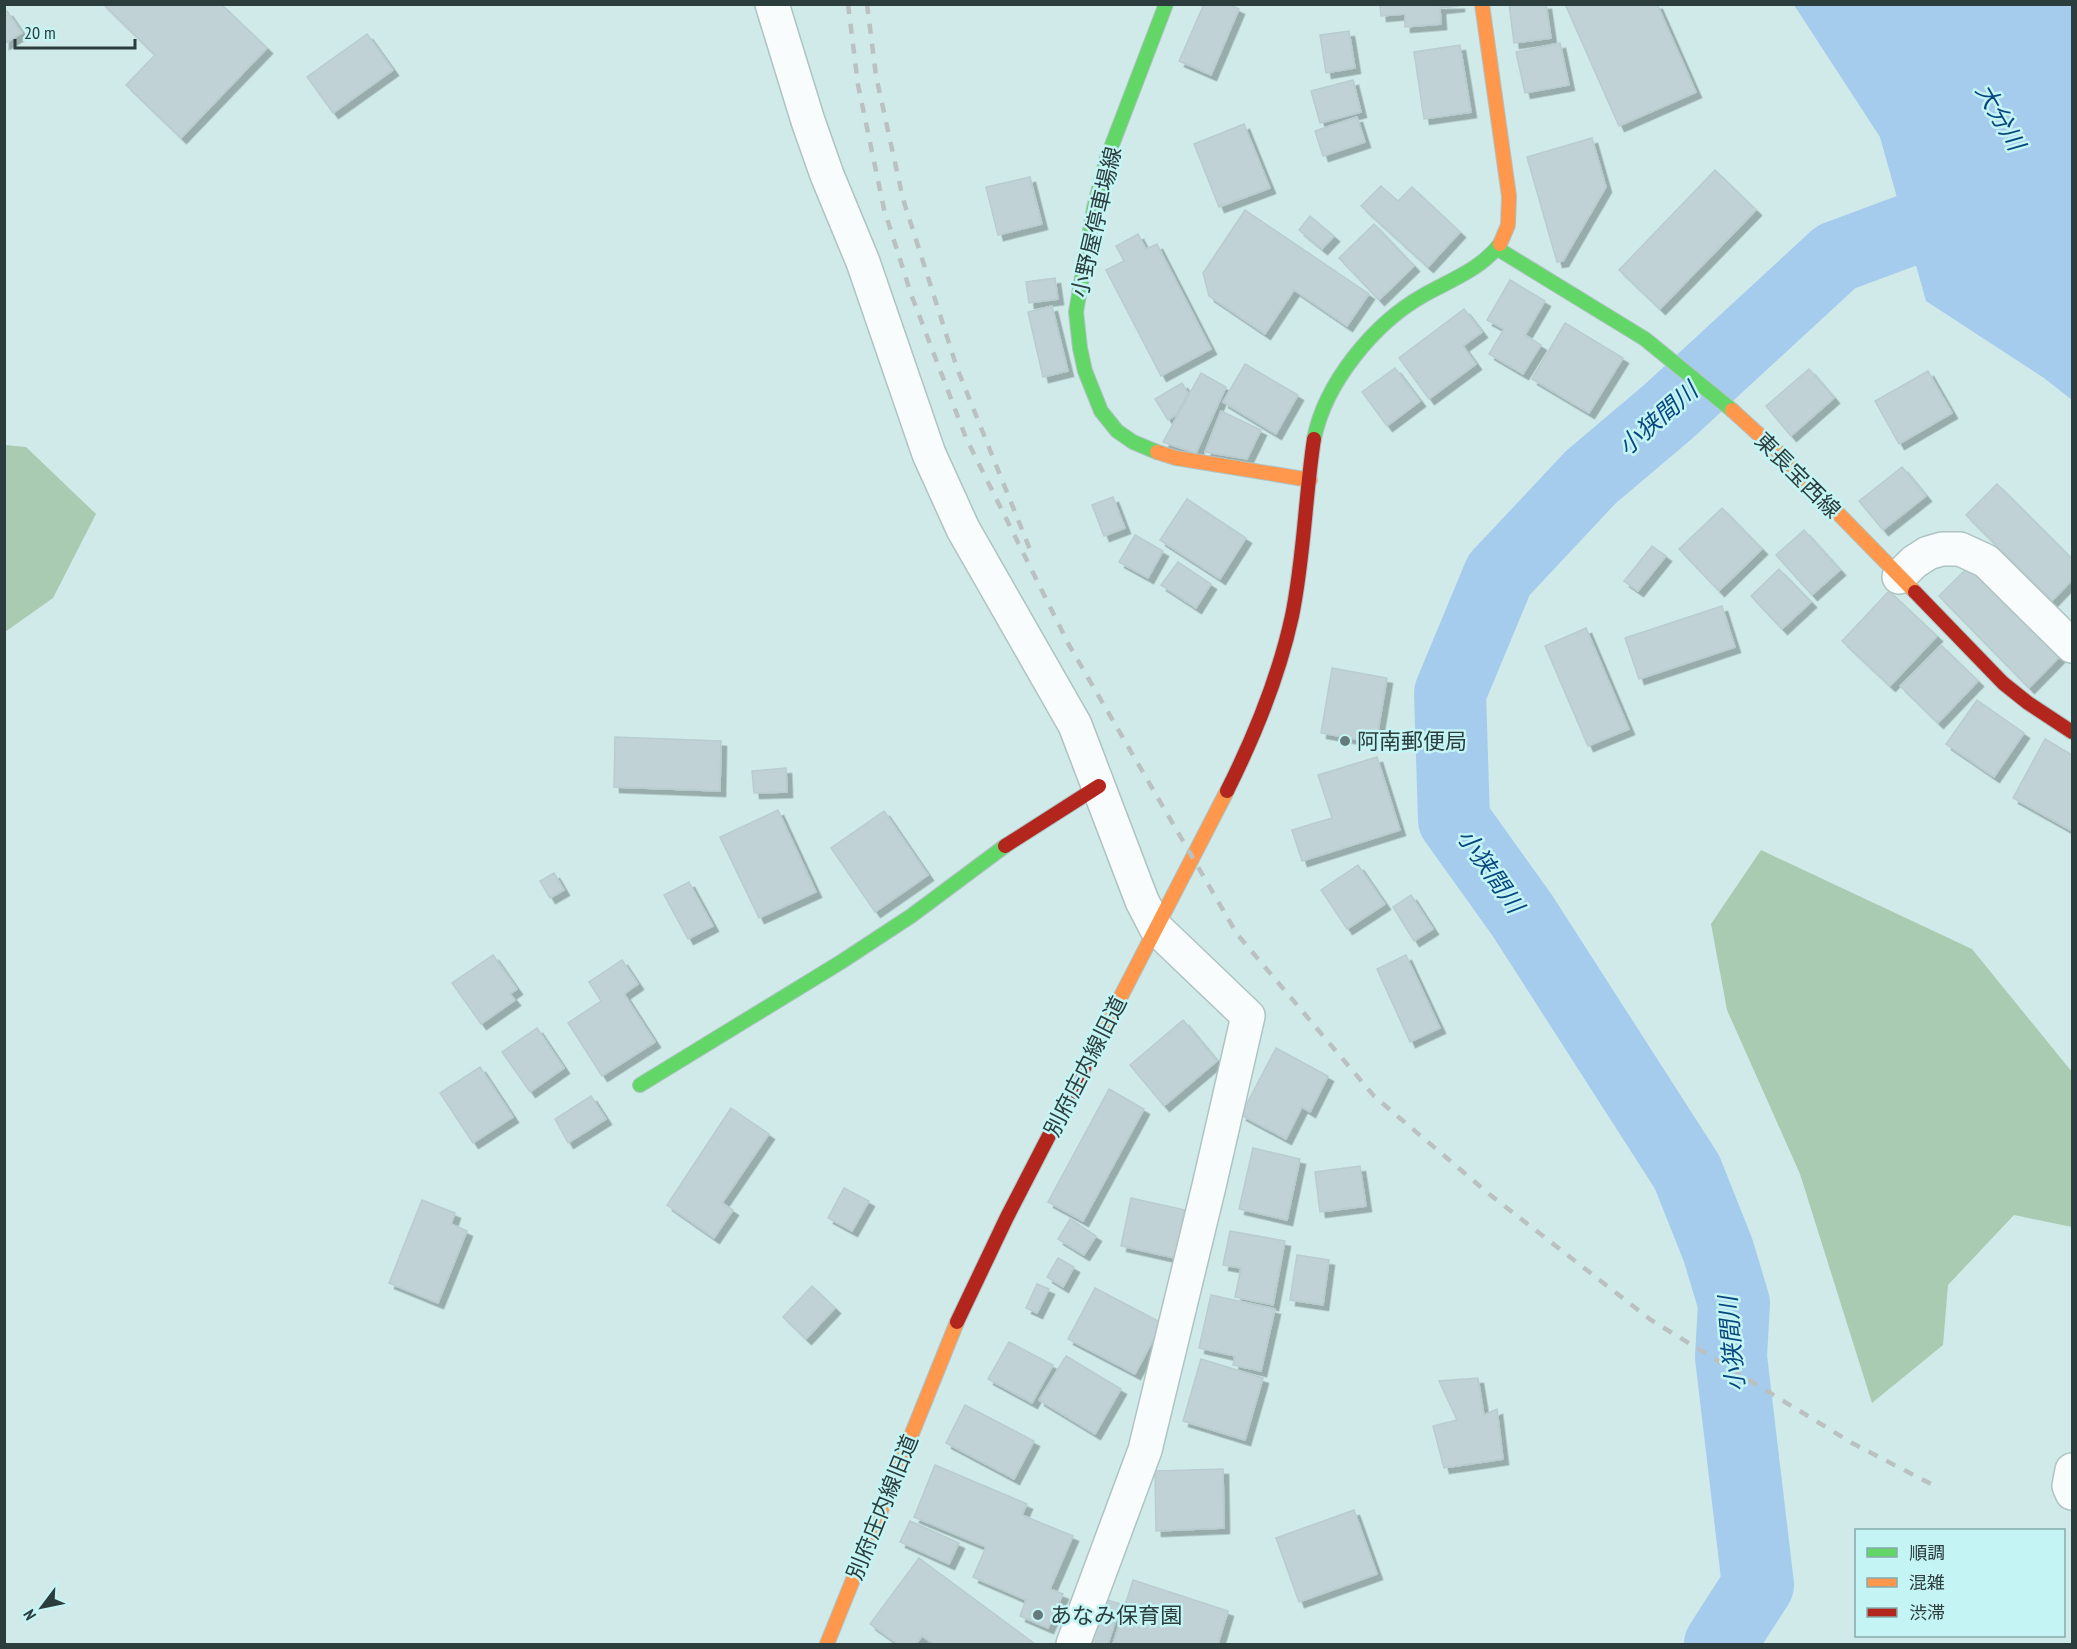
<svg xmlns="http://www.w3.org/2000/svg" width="2077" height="1649" font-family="'PT Sans Narrow','Noto Sans JP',sans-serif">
<defs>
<filter id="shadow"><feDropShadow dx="5.5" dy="5.5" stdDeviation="0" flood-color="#0004"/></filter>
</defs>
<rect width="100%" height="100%" fill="#d0eaea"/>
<g fill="#a9cbb1">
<path d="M5 445 26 447 96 514 53 598 5 632Z"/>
<path d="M1761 850 1972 949 2072 1072V1227L2014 1215 1948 1285 1943 1345 1872 1403 1800 1174 1727 1010 1711 924Z"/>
</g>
<path fill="#a6cced" d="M1794 5H2072V400L2044 378 1926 301 1880 137Z"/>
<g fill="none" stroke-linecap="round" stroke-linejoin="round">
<path stroke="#a6cced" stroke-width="72" d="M1720 1644 1758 1585 1731 1357 1734 1303 1718 1250 1687 1172 1522 915 1454 820 1450 693 1499 575 1591 477 1669 411 1836 257 1984 202 1999 191"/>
</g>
<g fill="#c0d2d6" stroke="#b9cccf" stroke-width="1.5" filter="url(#shadow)">
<path d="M103 4H221L267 48 181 138 126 85 155 55Z"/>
<path d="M1204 4H1229L1239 9 1211 75 1179 61Z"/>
<path d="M1380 4H1459V6L1440 8 1441 24 1405 27V14L1381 16Z"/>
<path d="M1509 4H1546L1551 38 1514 43Z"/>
<path d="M1565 4H1657L1696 92 1619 126Z"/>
<path d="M7 11 22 33 4 44V13Z"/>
<path d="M1349 31 1355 68 1326 73 1320 35Z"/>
<path d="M367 34 393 70 333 113 307 77Z"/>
<path d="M1560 43 1569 85 1525 93 1516 52Z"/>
<path d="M1460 45 1471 112 1424 119 1414 52Z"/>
<path d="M1353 80 1361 112 1320 123 1311 91Z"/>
<path d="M1357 117 1365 142 1323 156 1315 131Z"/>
<path d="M1244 124 1270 188 1219 207 1194 144Z"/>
<path d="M1592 138 1606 187 1563 261 1557 262 1527 157Z"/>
<path d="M1715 170 1756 210 1660 309 1619 270Z"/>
<path d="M1030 177 1042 224 998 235 986 187Z"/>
<path d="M1381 186 1398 201 1412 187 1460 232 1428 267 1361 206Z"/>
<path d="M1245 210 1369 294 1347 326 1294 290 1265 334 1209 296 1203 273Z"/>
<path d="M1310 216 1334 236 1322 249 1299 230Z"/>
<path d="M1374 224 1414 266 1379 300 1339 258Z"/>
<path d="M1138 234 1146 249 1157 244 1211 349 1161 376 1106 270 1124 261 1116 246Z"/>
<path d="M1055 278 1058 299 1029 303 1026 282Z"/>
<path d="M1510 280 1545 301 1525 335 1541 345 1523 374 1489 354 1504 329 1487 320Z"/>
<path d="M1052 306 1068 371 1043 377 1028 312Z"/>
<path d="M1464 309 1482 332 1463 346 1476 364 1429 399 1399 358Z"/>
<path d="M1565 323 1623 358 1589 413 1532 379Z"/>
<path d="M1245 364 1298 395 1276 434 1223 402Z"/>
<path d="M1395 368 1420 401 1387 426 1362 392Z"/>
<path d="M1809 369 1834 398 1791 436 1766 406Z"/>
<path d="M1928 371 1952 413 1899 444 1875 401Z"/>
<path d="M1201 373 1226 387 1196 453 1163 442Z"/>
<path d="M1182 383 1188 393 1176 415 1168 420 1155 399Z"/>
<path d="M1221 411 1261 430 1247 459 1205 452Z"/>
<path d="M1902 467 1926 496 1883 530 1859 501Z"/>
<path d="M1997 484 2072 559V580L2052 601 1966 515Z"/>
<path d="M1113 497 1125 528 1104 536 1092 505Z"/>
<path d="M1187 499 1246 538 1220 579 1160 540Z"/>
<path d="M1722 508 1762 549 1719 591 1679 549Z"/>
<path d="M1804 530 1840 570 1812 595 1776 555Z"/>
<path d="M1135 535 1163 551 1148 578 1119 562Z"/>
<path d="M1652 546 1666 556 1638 591 1624 581Z"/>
<path d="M1178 562 1211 584 1196 608 1161 585Z"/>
<path d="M1973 562 2063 653 2029 688 1939 596Z"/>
<path d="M1779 569 1811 602 1782 629 1751 596Z"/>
<path d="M1889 591 1937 636 1890 686 1842 641Z"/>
<path d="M1722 606 1735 647 1639 679 1625 638Z"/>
<path d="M1586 628 1629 729 1588 746 1545 646Z"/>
<path d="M1941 645 1978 681 1938 723 1900 686Z"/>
<path d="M1332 668 1387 678 1376 743 1321 733Z"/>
<path d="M1977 700 2024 733 1994 777 1946 744Z"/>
<path d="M615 737 721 741 720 791 614 787Z"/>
<path d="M2045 739 2072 755V831L2013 798Z"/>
<path d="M1377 757 1400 830 1302 861 1292 830 1332 818 1318 775Z"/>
<path d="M786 768 787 792 754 793 752 771Z"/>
<path d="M778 810 816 892 759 918 720 837Z"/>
<path d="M884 811 928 875 875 912 831 848Z"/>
<path d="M1358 865 1385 904 1347 929 1321 890Z"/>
<path d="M554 873 564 890 550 898 540 881Z"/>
<path d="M689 882 713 926 688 939 664 895Z"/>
<path d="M1411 895 1433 929 1414 941 1393 907Z"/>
<path d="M493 955 517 989 510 994 515 1000 481 1024 452 983Z"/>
<path d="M1406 955 1440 1028 1410 1042 1377 969Z"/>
<path d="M622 960 638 984 624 994 655 1042 602 1076 568 1023 601 1001 589 982Z"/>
<path d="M1183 1020 1217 1061 1164 1106 1130 1065Z"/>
<path d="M537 1028 564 1068 530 1092 502 1052Z"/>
<path d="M1276 1048 1328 1076 1310 1112 1302 1107 1286 1139 1241 1115Z"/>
<path d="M480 1067 513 1117 473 1143 440 1093Z"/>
<path d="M1109 1089 1144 1109 1083 1221 1048 1202Z"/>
<path d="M591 1096 606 1119 568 1143 555 1119Z"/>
<path d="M731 1108 769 1134 722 1203 733 1210 714 1238 667 1205Z"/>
<path d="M1253 1148 1300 1159 1287 1220 1239 1209Z"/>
<path d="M1360 1166 1366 1206 1320 1212 1315 1172Z"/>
<path d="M844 1188 869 1201 852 1231 828 1218Z"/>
<path d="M1131 1198 1185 1210 1175 1258 1121 1246Z"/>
<path d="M422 1200 455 1213 451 1224 467 1231 438 1303 389 1283Z"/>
<path d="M1070 1219 1096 1236 1084 1255 1058 1239Z"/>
<path d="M1230 1231 1285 1241 1273 1305 1235 1297 1241 1268 1223 1265Z"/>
<path d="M1297 1255 1329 1260 1323 1305 1290 1300Z"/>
<path d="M1058 1258 1074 1267 1063 1287 1047 1277Z"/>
<path d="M1037 1284 1049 1289 1037 1313 1026 1308Z"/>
<path d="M812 1286 835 1308 806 1339 783 1317Z"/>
<path d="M1095 1288 1162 1323 1135 1374 1068 1339Z"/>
<path d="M1211 1295 1275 1309 1261 1371 1233 1365 1235 1356 1199 1348Z"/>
<path d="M1009 1342 1053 1365 1032 1403 988 1379Z"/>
<path d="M1066 1356 1121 1389 1095 1434 1039 1400Z"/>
<path d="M1201 1359 1263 1378 1245 1440 1183 1421Z"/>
<path d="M1478 1378 1484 1415 1497 1409 1503 1459 1444 1468 1433 1426 1457 1420 1439 1381Z"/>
<path d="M965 1405 1034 1441 1014 1479 946 1443Z"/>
<path d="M935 1465 1027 1504 1022 1515 1073 1536 1050 1589 1063 1594 1048 1628 1020 1616 1026 1600 973 1577 986 1547 914 1517Z"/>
<path d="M1223 1469 1224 1528 1156 1531 1155 1471Z"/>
<path d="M1354 1510 1377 1574 1299 1602 1276 1538Z"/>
<path d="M910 1521 959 1543 949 1564 900 1542Z"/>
<path d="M919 1558 1035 1644H934L922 1636 916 1644H898L870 1624Z"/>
<path d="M1133 1580 1228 1611 1218 1644H1113Z"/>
<path d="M1100 1598 1121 1604 1108 1644H1085Z"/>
</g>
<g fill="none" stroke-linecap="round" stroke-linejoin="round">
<defs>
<g id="street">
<path d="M772 4 808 121 827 175 863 262 929 454 963 529 1075 725 1142 901 1156 928 1248 1016 1209 1186 1145 1450 1073 1644"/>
<path d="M1899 577 1914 562 1928 553 1942 549H1960L1986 561 2072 646"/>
<path d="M2072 1470 2069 1486 2072 1493"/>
</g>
<g id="fast">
<path d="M1498 249 1645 339 1732 410"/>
<path d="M1314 439C1325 383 1374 323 1424 295 1451 280 1481 269 1500 244"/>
<path d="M1157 452 1133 442 1117 431 1101 411 1085 371 1080 348 1076 312 1094 208 1107 158 1166 4"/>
<path d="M640 1085 841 962 911 916 1005 846"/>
</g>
<g id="slow">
<path d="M1482 4 1509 196 1508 225 1500 244"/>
<path d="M1732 410 1778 452 1915 592"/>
<path d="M1157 452 1176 458 1310 480"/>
<path d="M1103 1031 1227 791"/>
<path d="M827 1644 957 1322"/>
</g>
<g id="jam">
<path d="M1915 592 2003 683 2028 703 2072 732"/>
<path d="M1227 791C1255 735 1279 676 1292 616 1304 558 1305 498 1314 439"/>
<path d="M1005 846 1099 786"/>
<path d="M957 1322 1007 1217 1103 1031"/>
</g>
</defs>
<use href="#street" stroke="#afc3c3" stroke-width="36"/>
<use href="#fast" stroke="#afc3c3" stroke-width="16"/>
<use href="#slow" stroke="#afc3c3" stroke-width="16"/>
<use href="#jam" stroke="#afc3c3" stroke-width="16"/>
<use href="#street" stroke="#f8fcfc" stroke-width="33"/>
<use href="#fast" stroke="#63d668" stroke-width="14"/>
<use href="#slow" stroke="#ff974d" stroke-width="14"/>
<use href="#jam" stroke="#b3261e" stroke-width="14"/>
<g stroke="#bbc1c1" stroke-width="4.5" stroke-dasharray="10 10" stroke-linecap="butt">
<path d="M848 4 858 85 884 209 911 294 966 438 1069 645 1237 934 1374 1096 1489 1194 1651 1320 1852 1443 1933 1485"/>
<path d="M867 4 876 76 903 199 957 368 1033 557"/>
</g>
</g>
<g fill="#657a7a" stroke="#c5f4f4" stroke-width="2">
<circle cx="1345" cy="741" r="6"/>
<circle cx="1038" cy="1615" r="6"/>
</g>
<g text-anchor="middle" stroke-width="5" stroke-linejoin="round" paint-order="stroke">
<g font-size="22" fill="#2b3d3d" stroke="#c5f4f4">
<text transform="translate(1096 222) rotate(-77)" y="8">小野屋停車場線</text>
<text transform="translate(1798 475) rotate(45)" y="8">東長宝西線</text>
<text transform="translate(1085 1066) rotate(-63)" y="8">別府庄内線旧道</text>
<text transform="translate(882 1507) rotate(-68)" y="8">別府庄内線旧道</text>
</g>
<g font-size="22" fill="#2b3d3d" stroke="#c5f4f4" text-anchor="start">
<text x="1357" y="749">阿南郵便局</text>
<text x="1050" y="1623">あなみ保育園</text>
</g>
<g font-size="24" font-style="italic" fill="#07477f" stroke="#c5f4f4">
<text transform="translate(2000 117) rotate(60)" y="8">大分川</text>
<text transform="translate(1658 419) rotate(-41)" y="8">小狭間川</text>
<text transform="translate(1490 871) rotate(55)" y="8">小狭間川</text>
<text transform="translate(1732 1344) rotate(-95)" y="8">小狭間川</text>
</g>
</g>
<rect width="2077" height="1649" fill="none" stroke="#2b3d3d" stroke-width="12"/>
<rect x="1855" y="1529" width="210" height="108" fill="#c5f4f4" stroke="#87abab" stroke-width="1.5"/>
<rect x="1867" y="1548" width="30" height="9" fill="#63d668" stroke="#87abab" stroke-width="1.5"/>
<text x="1909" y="1559" font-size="18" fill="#2b3d3d">順調</text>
<rect x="1867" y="1578" width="30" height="9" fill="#ff974d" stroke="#87abab" stroke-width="1.5"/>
<text x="1909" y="1589" font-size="18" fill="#2b3d3d">混雑</text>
<rect x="1867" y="1608" width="30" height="9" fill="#b3261e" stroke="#87abab" stroke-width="1.5"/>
<text x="1909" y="1619" font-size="18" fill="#2b3d3d">渋滞</text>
<g transform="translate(42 1607) rotate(238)" stroke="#c5f4f4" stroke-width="4.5" paint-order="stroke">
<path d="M0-4.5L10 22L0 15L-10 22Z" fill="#2b3d3d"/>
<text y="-9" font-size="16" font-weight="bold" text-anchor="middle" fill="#2b3d3d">N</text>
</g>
<path d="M15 39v9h120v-9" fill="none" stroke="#2b3d3d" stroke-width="3"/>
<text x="24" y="39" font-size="18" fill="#2b3d3d" stroke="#c5f4f4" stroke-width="4.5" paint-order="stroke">20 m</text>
</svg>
